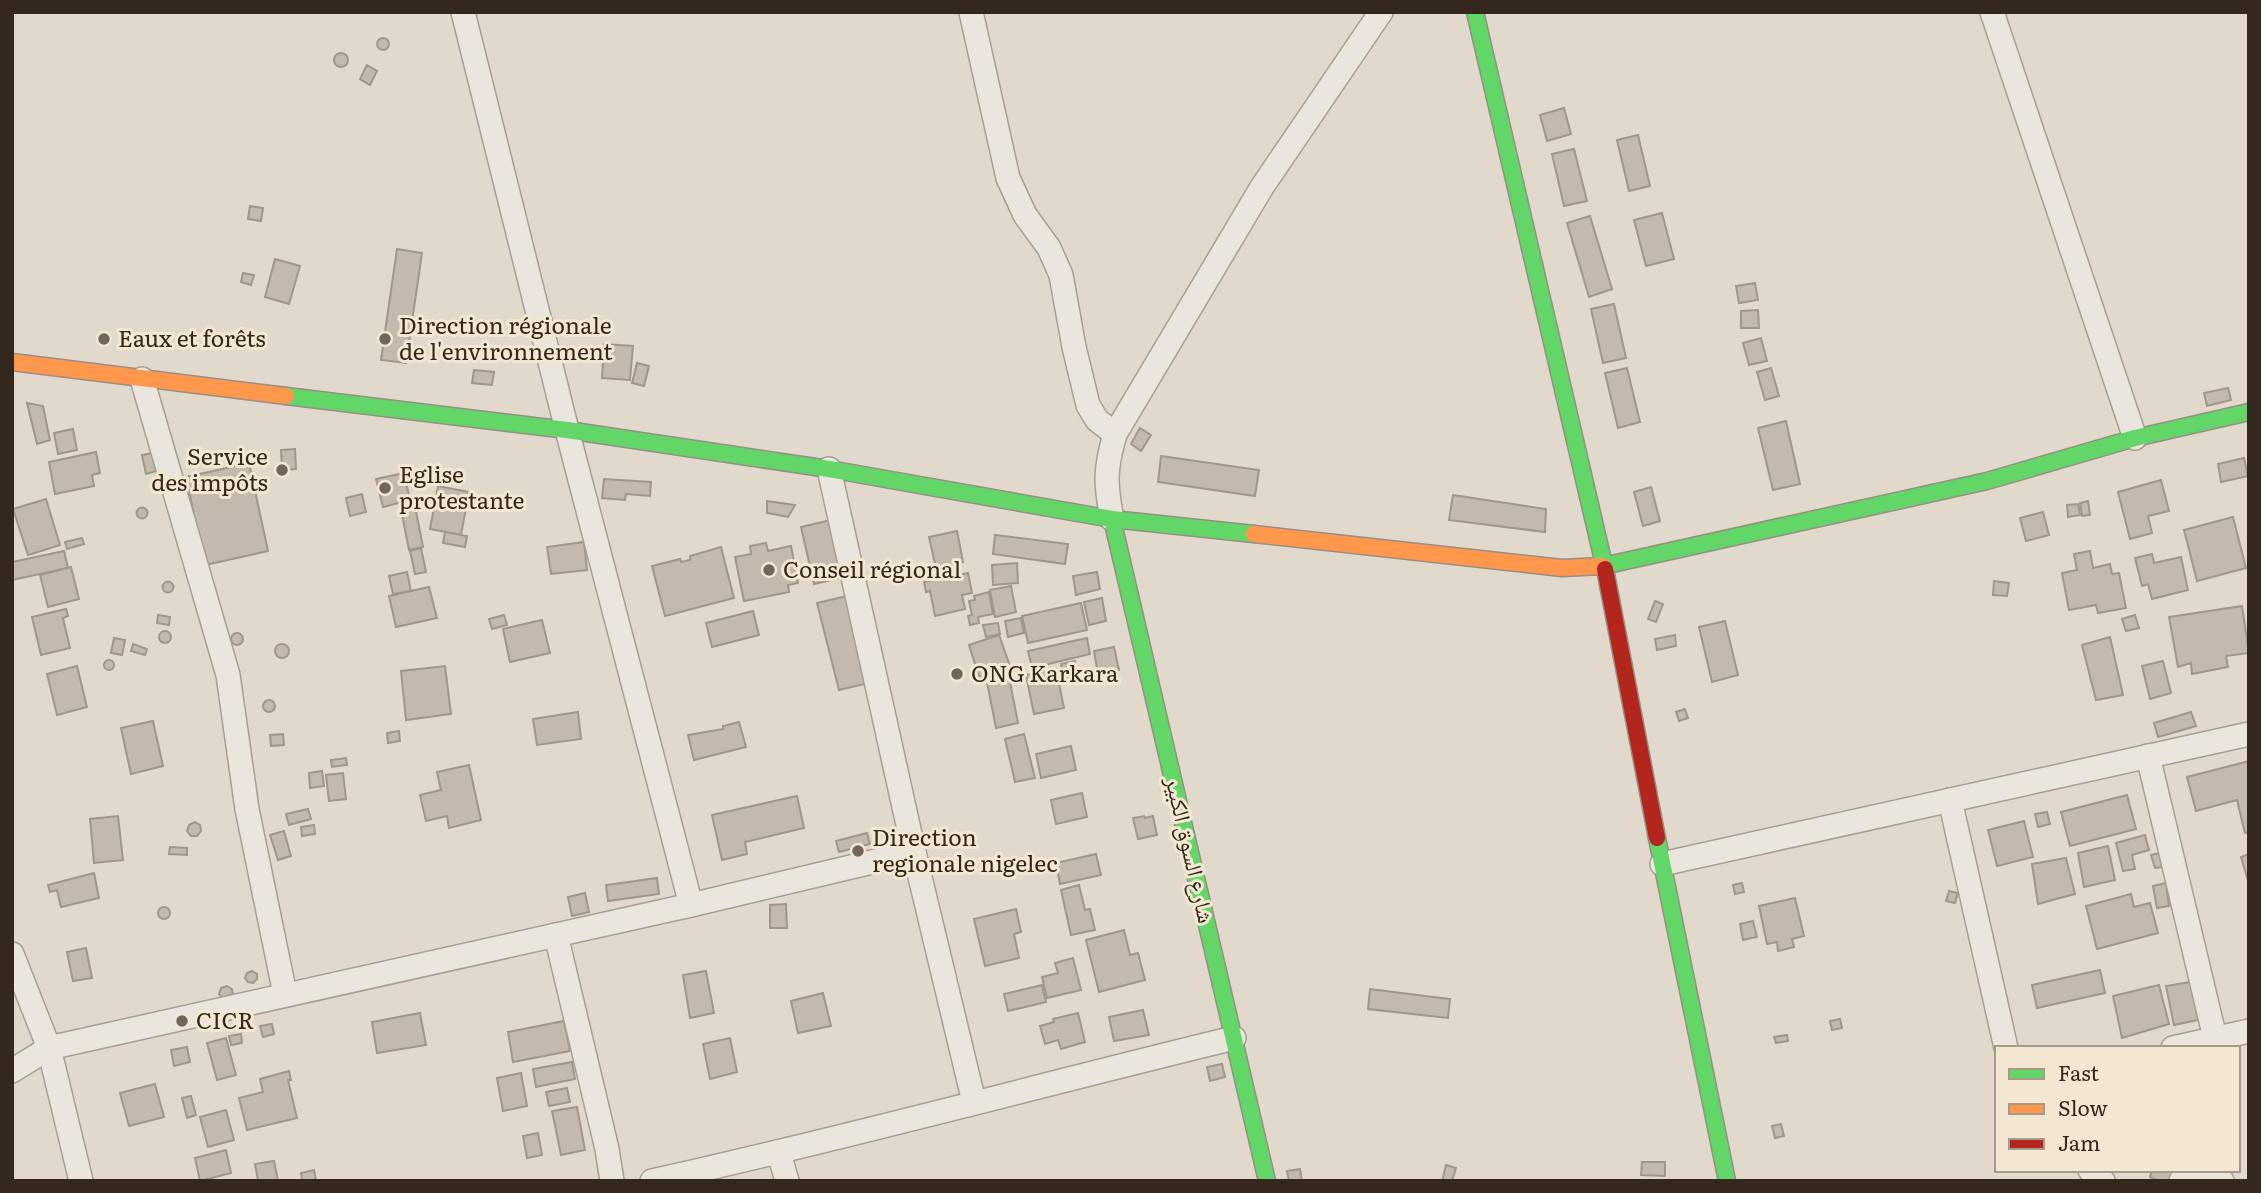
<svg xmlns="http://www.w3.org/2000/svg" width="2261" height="1193" font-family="Literata,'Noto Naskh Arabic',serif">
<rect width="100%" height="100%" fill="#e1dacc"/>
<g fill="#c4b9ad" stroke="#a1968c" stroke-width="2">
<circle cx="383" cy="44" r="6"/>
<circle cx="341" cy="60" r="7"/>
<path d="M367 65 377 71 370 85 360 79Z"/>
<path d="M1564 108 1571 134 1547 141 1540 115Z"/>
<path d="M1638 135 1650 186 1629 191 1617 140Z"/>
<path d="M1574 149 1587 201 1564 206 1552 154Z"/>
<path d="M250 206 263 208 261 221 248 219Z"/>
<path d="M1662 213 1674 259 1646 266 1634 220Z"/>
<path d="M1590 216 1612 289 1589 297 1567 223Z"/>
<path d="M397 249 422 253 406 363 381 360Z"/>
<path d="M275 259 300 266 289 304 265 297Z"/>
<path d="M243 273 254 275 251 285 241 282Z"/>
<path d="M1755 283 1758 300 1739 303 1736 286Z"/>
<path d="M1614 304 1626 358 1603 363 1591 309Z"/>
<path d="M1758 310 1759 328H1741V311Z"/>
<path d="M1761 338 1767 361 1749 365 1743 343Z"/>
<path d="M604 344 633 346 630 380 602 378Z"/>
<path d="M637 363 649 366 644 386 632 383Z"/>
<path d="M1627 368 1640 422 1618 428 1605 373Z"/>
<path d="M1771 368 1779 396 1765 400 1757 372Z"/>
<path d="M474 370 494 372 492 385 472 383Z"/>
<path d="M2228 388 2231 400 2207 406 2204 393Z"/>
<path d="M27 403 43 406 50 440 37 444Z"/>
<path d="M1786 421 1800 484 1773 490 1758 428Z"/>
<path d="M1140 428 1151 435 1141 451 1131 444Z"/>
<path d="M73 429 77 450 58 454 54 433Z"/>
<path d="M295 449 296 469 282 470 281 450Z"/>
<path d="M96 452 100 473 92 475 94 486 55 494 49 462Z"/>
<path d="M152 453 156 471 146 474 142 455Z"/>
<path d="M1161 456 1259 470 1255 496 1158 482Z"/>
<path d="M2244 458 2248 476 2221 482 2218 464Z"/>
<path d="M249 463 268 551 205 565 186 477Z"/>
<path d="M404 473 410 500 383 507 376 479Z"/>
<path d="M604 479 651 482 650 496 626 494 625 500 602 498Z"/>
<path d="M2161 480 2169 511 2148 516 2152 533 2130 539 2118 492Z"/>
<path d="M438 486 469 492 461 535 430 529Z"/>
<path d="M1651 487 1660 521 1643 526 1634 492Z"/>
<path d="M362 494 366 512 350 516 346 498Z"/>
<path d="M1453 495 1546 509 1545 532 1449 520Z"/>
<path d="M46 499 60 545 28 555 13 509Z"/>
<path d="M414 501 423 547 409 550 400 504Z"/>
<path d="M767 501 795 505 788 517 767 513Z"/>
<path d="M2088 501 2090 515 2082 516 2080 503Z"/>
<path d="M2078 504 2080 515 2068 517 2067 505Z"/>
<circle cx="142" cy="513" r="5.5"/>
<path d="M2043 512 2049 535 2026 541 2020 518Z"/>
<path d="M2233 517 2246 568 2197 581 2184 530Z"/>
<path d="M831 520 845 577 814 584 801 527Z"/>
<path d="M957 531 963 562 936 568 929 537Z"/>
<path d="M445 532 467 536 465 547 443 543Z"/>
<path d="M995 535 1068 544 1065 564 993 554Z"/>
<path d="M82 538 84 544 67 549 65 542Z"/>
<path d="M584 542 587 570 551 574 547 547Z"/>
<path d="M766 543 768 551 791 546 798 583 788 585 789 592 744 601 735 557 751 554 750 546Z"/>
<path d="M721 547 734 598 665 616 652 566 680 559 681 562 690 560V556Z"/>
<path d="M421 548 426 572 415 574 410 551Z"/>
<path d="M64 551 68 568 12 580V562Z"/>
<path d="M2090 551 2093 568 2110 564 2112 574 2119 573 2126 608 2098 613 2096 605 2069 610 2062 573 2077 570 2074 554Z"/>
<path d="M2152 554 2154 563 2181 557 2188 590 2152 599 2148 584 2142 586 2135 558Z"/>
<path d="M1017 563 1018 583 993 585 992 565Z"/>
<path d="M71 567 79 599 48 607 40 575Z"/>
<path d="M407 572 411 591 393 594 389 576Z"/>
<path d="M1097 572 1100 589 1076 595 1073 576Z"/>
<path d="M968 573 972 593 962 595 965 609 935 616 930 591 926 592 924 582Z"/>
<path d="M1994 581 2009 583 2007 596 1993 595Z"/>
<circle cx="168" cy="587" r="5.5"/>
<path d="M1011 586 1016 612 995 617 990 590Z"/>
<path d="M429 587 437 618 396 627 389 596Z"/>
<path d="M989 592 993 614 978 617 979 623 970 625 968 616 972 615 969 601 975 600 974 596Z"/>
<path d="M851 595 873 682 839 690 817 603Z"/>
<path d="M1102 598 1106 621 1089 625 1084 602Z"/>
<path d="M1655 601 1663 604 1656 622 1648 619Z"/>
<path d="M1081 603 1087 630 1028 643 1022 616Z"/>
<path d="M2242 606 2249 653 2226 656 2228 667 2192 674 2191 663 2178 667 2169 617Z"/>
<path d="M66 609 68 616 63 618 70 648 41 655 32 617Z"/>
<path d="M753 611 759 635 712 647 706 623Z"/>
<path d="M158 615 170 617 169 625 157 623Z"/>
<path d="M504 615 507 625 492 629 489 619Z"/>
<path d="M2135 615 2139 628 2126 631 2122 619Z"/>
<path d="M1021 618 1024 633 1008 637 1005 621Z"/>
<path d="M542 620 550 653 510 662 503 629Z"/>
<path d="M1725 621 1738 675 1712 682 1699 627Z"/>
<path d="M998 623 1000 634 986 637 983 625Z"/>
<circle cx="165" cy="637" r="6"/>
<circle cx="237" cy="639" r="6"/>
<path d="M999 635 1010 666 979 677 969 645Z"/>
<path d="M1675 635 1676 646 1657 650 1655 639Z"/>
<path d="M2110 637 2123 695 2096 700 2082 645Z"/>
<path d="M114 638 125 640 122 655 111 653Z"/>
<path d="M1087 638 1090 654 1032 668 1028 651Z"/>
<path d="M133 644 147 649 145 655 131 651Z"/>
<circle cx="282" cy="651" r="7"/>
<path d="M1114 647 1119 670 1098 674 1094 651Z"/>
<circle cx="109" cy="665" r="5"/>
<path d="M1075 661 1078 679 1064 681 1061 664Z"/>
<path d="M2163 661 2171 693 2150 699 2142 666Z"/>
<path d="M77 666 87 707 57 715 47 674Z"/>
<path d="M445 666 451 714 406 720 401 671Z"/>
<path d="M1056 669 1064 708 1034 714 1026 675Z"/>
<path d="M1008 672 1018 723 996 728 986 677Z"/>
<circle cx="269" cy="706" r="6"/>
<path d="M1685 709 1688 718 1679 721 1676 712Z"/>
<path d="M578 712 581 739 537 745 533 719Z"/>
<path d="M2191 712 2196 726 2158 737 2154 723Z"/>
<path d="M153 721 163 766 131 774 121 728Z"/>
<path d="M739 722 746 747 694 760 688 735 723 729V726Z"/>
<path d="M399 731 400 741 388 743 387 733Z"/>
<path d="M283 734 284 745 271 746 270 735Z"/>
<path d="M1024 734 1035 778 1015 782 1005 739Z"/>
<path d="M1071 746 1076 770 1041 778 1036 754Z"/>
<path d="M346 758 347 765 332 767 331 760Z"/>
<path d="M2249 761V832L2245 833 2237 800 2196 811 2187 777Z"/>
<path d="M469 765 481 820 449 828 447 816 426 821 420 795 441 790 437 772Z"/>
<path d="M322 771 324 786 310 788 309 773Z"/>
<path d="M343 773 346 799 329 801 326 775Z"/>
<path d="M1082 793 1087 817 1056 824 1051 800Z"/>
<path d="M2127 795 2136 829 2070 846 2061 812Z"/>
<path d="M797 796 804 828 745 842 747 854 722 860 712 815Z"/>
<path d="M308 809 311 819 289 825 286 814Z"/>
<path d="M2047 812 2050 824 2038 827 2035 814Z"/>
<path d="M118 816 123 860 94 863 90 819Z"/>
<path d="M1144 816 1145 818 1153 816 1157 835 1138 839 1133 818Z"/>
<path d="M2024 821 2033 857 1997 866 1988 830Z"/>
<path d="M195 822 200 825 201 831 197 836H191L187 831 189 825Z"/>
<path d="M314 825 315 834 302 836 301 827Z"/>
<path d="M284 831 291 856 278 860 270 835Z"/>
<path d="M867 833 870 844 839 852 836 841Z"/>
<path d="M2145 835 2149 850 2132 855 2135 869 2123 871 2116 843Z"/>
<path d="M2108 846 2115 880 2084 887 2078 853Z"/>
<path d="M170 847 187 848V855L169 854Z"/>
<path d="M2160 853 2164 867 2155 868 2151 855Z"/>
<path d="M1096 854 1101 875 1060 884 1056 863Z"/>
<path d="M2249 854V884L2241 857Z"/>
<path d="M2066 858 2075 894 2038 904 2032 864Z"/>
<path d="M94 873 99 898 61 907 57 890 50 892 48 885Z"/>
<path d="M657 878 659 894 608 901 606 885Z"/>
<path d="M1742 883 1744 892 1735 894 1733 885Z"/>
<path d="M2166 883 2169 906 2157 908 2153 886Z"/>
<path d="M1079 885 1085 910 1090 909 1095 930 1071 935 1061 890Z"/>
<path d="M1949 891 1958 893 1955 903 1946 901Z"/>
<path d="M585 893 589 912 572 916 568 897Z"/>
<path d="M2131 894 2134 907 2150 903 2158 933 2097 949 2086 906Z"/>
<path d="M1795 898 1804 936 1792 939 1794 947 1778 951 1777 942 1767 944 1759 906Z"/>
<path d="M786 904 787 928H770V905Z"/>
<circle cx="164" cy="913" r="6"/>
<path d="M1016 909 1021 932 1014 934 1019 958 985 966 974 919Z"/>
<path d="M1753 921 1757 937 1743 940 1740 924Z"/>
<path d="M1124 930 1130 955 1138 953 1145 980 1099 992 1086 940Z"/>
<path d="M86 948 92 978 73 981 67 952Z"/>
<path d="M1073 958 1081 990 1047 998 1042 977 1058 973 1055 963Z"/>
<path d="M2100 970 2105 993 2037 1008 2032 985Z"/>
<path d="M252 971 257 974V979L253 983 248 982 245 978 247 973Z"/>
<path d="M706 971 714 1013 690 1018 683 975Z"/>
<path d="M2191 982 2198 1020 2174 1025 2166 986Z"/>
<path d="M1042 985 1046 1002 1008 1011 1004 994Z"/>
<path d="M2159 985 2169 1024 2122 1038 2113 996Z"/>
<path d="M227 986 232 989 233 995 229 1000 223 999 219 994 221 988Z"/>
<path d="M1370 989 1450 999 1448 1018 1368 1009Z"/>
<path d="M823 993 831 1026 798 1033 791 1001Z"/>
<path d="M1143 1010 1149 1035 1114 1041 1109 1017Z"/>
<path d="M420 1013 426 1045 377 1053 372 1022Z"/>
<path d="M1078 1013 1085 1042 1061 1049 1058 1040 1045 1044 1040 1026 1054 1022 1053 1019Z"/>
<path d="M1840 1019 1842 1028 1832 1030 1830 1021Z"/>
<path d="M564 1021 570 1051 513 1062 508 1032Z"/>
<path d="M272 1024 274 1034 263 1037 260 1026Z"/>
<path d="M241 1034 242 1043 231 1045 229 1036Z"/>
<path d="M1787 1035 1788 1041 1776 1043 1774 1037Z"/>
<path d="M226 1038 236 1075 217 1080 207 1043Z"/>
<path d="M730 1038 737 1072 710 1079 703 1044Z"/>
<path d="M187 1047 190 1062 174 1066 171 1050Z"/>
<path d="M572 1062 575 1079 536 1087 533 1069Z"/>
<path d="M1222 1064 1225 1077 1210 1081 1207 1067Z"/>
<path d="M289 1071 291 1080H288L297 1118 247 1130 239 1098 263 1092 260 1079Z"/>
<path d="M521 1073 527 1106 503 1111 497 1078Z"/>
<path d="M155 1084 164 1117 129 1126 120 1093Z"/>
<path d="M567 1088 570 1102 549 1106 546 1092Z"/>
<path d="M191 1096 196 1115 187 1118 182 1098Z"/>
<path d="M577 1107 585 1150 561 1155 552 1111Z"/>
<path d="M226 1110 234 1140 208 1147 200 1117Z"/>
<path d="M1781 1124 1784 1136 1775 1138 1772 1126Z"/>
<path d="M538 1133 542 1155 527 1158 523 1136Z"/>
<path d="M226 1150 231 1173 200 1181 195 1158Z"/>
<path d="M274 1161 278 1181H258L255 1164Z"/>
<path d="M1642 1162H1665V1176L1641 1175Z"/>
<path d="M1446 1165 1456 1168 1452 1181H1442Z"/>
<path d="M1300 1169 1302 1181H1289L1287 1171Z"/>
<path d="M314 1170 316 1181H296L302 1180 301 1173Z"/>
<path d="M2152 1170H2174L2169 1181H2159L2150 1177Z"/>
</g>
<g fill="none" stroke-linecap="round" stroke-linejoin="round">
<defs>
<g id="street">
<path d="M463 12 567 430 691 905"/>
<path d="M971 12 1008 178 1025 215 1049 248 1061 275 1074 347 1088 405 1097 420 1115 434"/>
<path d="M1992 12 2135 438"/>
<path d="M142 379 228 675 247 809 285 994"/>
<path d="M829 469 914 852 974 1102"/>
<path d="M1112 519C1105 483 1105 469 1115 434L1262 187 1381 12"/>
<path d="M2148 756 2215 1038"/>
<path d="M1950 800 2006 1048"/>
<path d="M1662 864 2249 734"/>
<path d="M556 935 607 1149 612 1181"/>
<path d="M12 954 49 1048 81 1181"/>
<path d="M2173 1048 2249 1031"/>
<path d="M12 1071 49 1048 691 905 914 852"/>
<path d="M779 1153 787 1181"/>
<path d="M2090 1170 2103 1181"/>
<path d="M2200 1170 2222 1181"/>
<path d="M652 1181C847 1138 1040 1085 1234 1038"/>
<path d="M2181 1181 2186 1170"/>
</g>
<g id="fast">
<path d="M1475 12 1605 569"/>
<path d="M286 396 567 430 829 469 1112 519 1254 534"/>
<path d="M1112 519 1267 1181"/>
<path d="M1603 566 1987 481 2135 438 2249 412"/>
<path d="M1657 838 1727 1181"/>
</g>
<g id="slow">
<path d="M12 362 286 396"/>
<path d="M1254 534 1562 568 1603 566"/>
</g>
<path id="jam" d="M1605 569 1657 838"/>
</defs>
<use href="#street" stroke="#a69f95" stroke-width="26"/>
<use href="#fast" stroke="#968f84" stroke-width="19"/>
<use href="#slow" stroke="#968f84" stroke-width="19"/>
<use href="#jam" stroke="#968f84" stroke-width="19"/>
<use href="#street" stroke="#eae5dd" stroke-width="23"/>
<use href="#fast" stroke="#63d668" stroke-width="16"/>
<use href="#slow" stroke="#ff974d" stroke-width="16"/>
<use href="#jam" stroke="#b3261e" stroke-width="16"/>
</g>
<g fill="#71665b" stroke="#f2e8d2" stroke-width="2.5">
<circle cx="104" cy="339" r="7"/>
<circle cx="385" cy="339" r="7"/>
<circle cx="282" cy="470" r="7"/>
<circle cx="385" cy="488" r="7"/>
<circle cx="769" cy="570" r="7"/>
<circle cx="957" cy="674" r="7"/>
<circle cx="858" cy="851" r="7"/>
<circle cx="182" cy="1021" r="7"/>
</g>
<g text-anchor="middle" stroke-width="6" stroke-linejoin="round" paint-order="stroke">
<g font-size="23" fill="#34281e" stroke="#f2e8d2" text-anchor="start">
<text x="399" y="334">Direction régionale<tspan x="399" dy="26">de l'environnement</tspan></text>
<text x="118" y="347">Eaux et forêts</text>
<text x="268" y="465" text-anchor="end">Service<tspan x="268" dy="26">des impôts</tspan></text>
<text x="399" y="483">Eglise<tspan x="399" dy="26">protestante</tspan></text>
<text x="783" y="578">Conseil régional</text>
<text x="971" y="682">ONG Karkara</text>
<text x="872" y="846">Direction<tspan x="872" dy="26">regionale nigelec</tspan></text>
<text x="196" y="1029">CICR</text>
</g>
<g font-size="23" fill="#34281e" stroke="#f2e8d2">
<text transform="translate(1190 850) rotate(77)" y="8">شارع السوق الكبير</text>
</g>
</g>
<rect width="2261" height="1193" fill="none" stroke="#34281e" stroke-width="28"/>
<rect x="1995" y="1046" width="245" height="126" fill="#f2e8d2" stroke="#a69b8a" stroke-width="2"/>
<rect x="2009" y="1069" width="35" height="10" fill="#63d668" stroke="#a69b8a" stroke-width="2"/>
<text x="2058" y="1081" font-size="21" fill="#34281e">Fast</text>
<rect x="2009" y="1104" width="35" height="10" fill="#ff974d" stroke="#a69b8a" stroke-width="2"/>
<text x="2058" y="1116" font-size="21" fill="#34281e">Slow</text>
<rect x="2009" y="1139" width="35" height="10" fill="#b3261e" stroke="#a69b8a" stroke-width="2"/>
<text x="2058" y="1151" font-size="21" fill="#34281e">Jam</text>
</svg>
